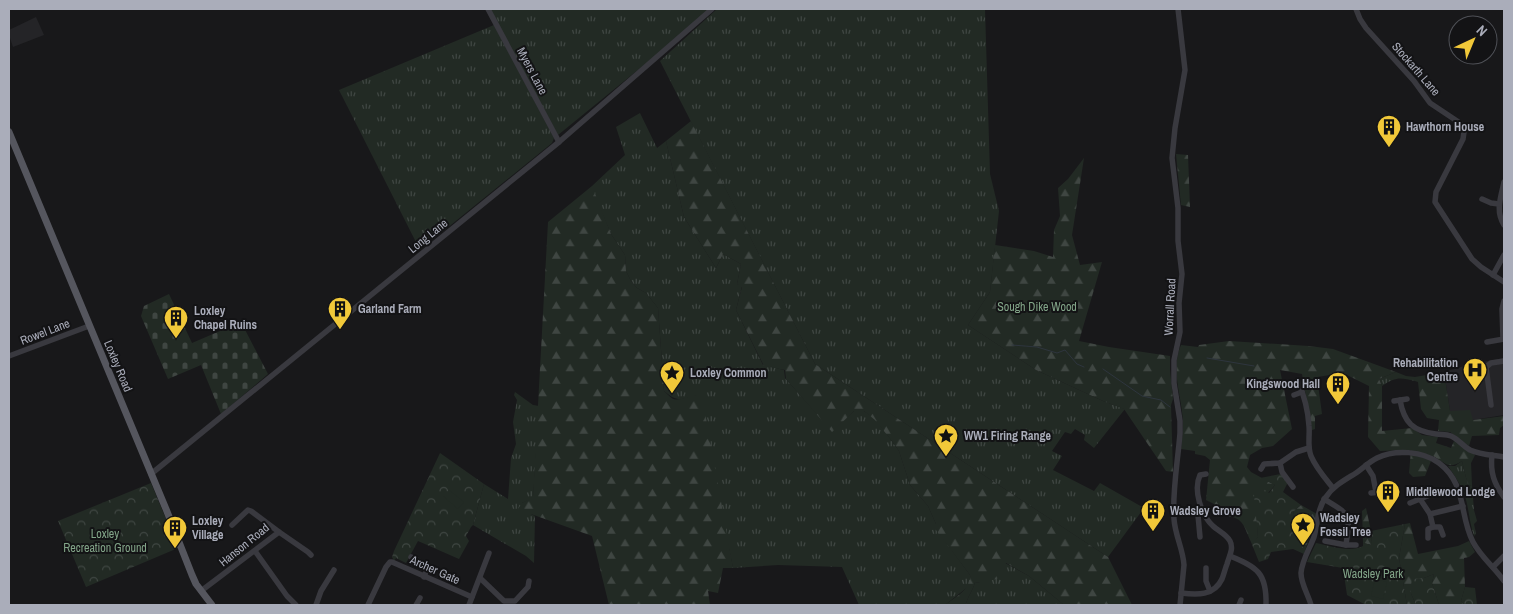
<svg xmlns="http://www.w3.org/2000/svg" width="1513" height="614" font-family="'Archivo Narrow',sans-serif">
<defs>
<pattern id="grass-tufts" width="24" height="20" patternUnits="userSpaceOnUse" patternTransform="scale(1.25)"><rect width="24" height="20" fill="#222a24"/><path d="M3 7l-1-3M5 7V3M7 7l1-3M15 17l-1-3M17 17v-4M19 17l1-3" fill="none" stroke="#3f4642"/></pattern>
<pattern id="forest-firs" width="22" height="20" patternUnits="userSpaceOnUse" patternTransform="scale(1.25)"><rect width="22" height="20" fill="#222a24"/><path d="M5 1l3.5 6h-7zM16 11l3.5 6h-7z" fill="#3f4642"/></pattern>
<pattern id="cemetery-stones" width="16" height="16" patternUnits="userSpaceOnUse" patternTransform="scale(1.25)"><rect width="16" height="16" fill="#222a24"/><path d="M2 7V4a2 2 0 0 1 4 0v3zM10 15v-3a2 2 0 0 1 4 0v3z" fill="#3f4642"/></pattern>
<pattern id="park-crowns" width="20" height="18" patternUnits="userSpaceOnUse" patternTransform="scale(1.25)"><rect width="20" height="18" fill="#222a24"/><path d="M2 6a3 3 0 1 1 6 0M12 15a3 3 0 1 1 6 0" fill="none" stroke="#3f4642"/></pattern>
</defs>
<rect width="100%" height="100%" fill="#18181a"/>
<g fill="#242427">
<path d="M36 17 44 35 13 47 9 35V30Z"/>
<path d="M1504 358V415L1473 420 1450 411 1444 372 1471 364Z"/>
</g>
<g fill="url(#grass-tufts)">
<path d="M490 9H707L708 10 655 56 558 135Z"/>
<path d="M717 9H985L990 174 999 211 990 292 968 325 1036 370 1103 401 1125 409 1094 448 1084 440 1085 435 1075 429 1071 434 1065 432 1052 451 1062 456 1053 470 1094 491 1100 483 1144 508 1108 557 815 364 660 61Z"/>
<path d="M494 25 554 138 552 143 420 250 339 90Z"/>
<path d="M640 113 657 148 666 141 684 217 716 268 723 254 741 264 737 284 742 286 736 310 763 365 784 370 785 378 832 431 854 411H864L875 419 892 441 899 451 910 485 928 506 936 524V529L970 575 971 580 969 586 945 605H859L842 567 778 565 733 568 698 395C681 399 678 403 664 391L658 308 646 293 637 288 631 281 626 271 625 255 611 234 592 189V186L625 155 616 127Z"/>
<path d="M1396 372 1406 376 1415 377V381C1400 377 1395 377 1382 386L1379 379Z"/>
<path d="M515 392 533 405 539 406 533 498 522 503 531 514 535 516 534 563 526 556 473 525 484 484 508 499 511 458 516 444 513 422 517 400 514 395Z"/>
<path d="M1462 461 1468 486 1472 485 1474 510 1477 521 1474 524 1476 534 1474 536C1469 522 1469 507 1464 493 1460 483 1454 475 1448 466H1455Z"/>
<path d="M1005 563 1029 576 1064 605H966C967 597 973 591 975 582L980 583Z"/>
</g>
<g fill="url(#forest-firs)">
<path d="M691 121 815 364 1108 557 1132 605H1064L1029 576 1006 563 997 579 991 580 984 587 980 583 975 582C973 591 967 597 966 605H945C955 597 972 589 970 575L936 530 933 529 936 524 928 506 910 485 899 451 892 441 875 420 864 411H854L832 432 786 379 785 370 764 366 736 310 742 287 737 284 741 264 723 254 716 268 684 217 666 141Z"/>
<path d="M1176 154 1188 155 1190 207 1181 205Z"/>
<path d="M1084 158 1072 235 1080 265 1102 262 1079 341 1109 347 1170 356V370L1173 399 1171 405 1173 472 1166 471 1124 409 1103 401 1036 370 968 325 990 292 995 245 1034 251 1053 257 1054 230 1060 216 1058 188 1068 179Z"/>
<path d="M592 186 611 234 625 255 626 271 631 281 637 288 646 293 658 308 664 391C666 393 670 397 673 399 683 402 693 392 702 396L733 568H723L718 593 708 591 710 605H609L592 536 531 514H525L518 509 522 503 533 497 548 222Z"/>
<path d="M1229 341 1309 346 1333 349 1396 372 1379 379 1382 386V431L1412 428 1422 435 1438 437 1436 443 1451 448 1454 441 1475 455 1471 463 1472 485 1468 486 1462 461C1448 470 1446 463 1433 456L1425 476 1413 477 1409 473 1411 450 1380 451 1368 437 1369 386 1343 373 1317 377 1322 414 1315 416V429L1312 430 1302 374 1280 370 1292 429 1273 446 1262 448 1250 455 1247 467 1251 472 1275 485 1268 493H1255L1258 537 1254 542H1251C1242 521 1243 517 1219 515L1214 504 1206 500 1210 460 1205 456 1195 454V451L1181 449C1182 440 1183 431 1183 422 1182 396 1170 370 1181 345L1198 347 1199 345Z"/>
<path d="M1444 372 1450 411 1470 410 1473 420 1504 416V425L1500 428 1499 435 1472 436 1469 446 1450 432 1438 431 1439 420 1427 418 1421 409 1418 382 1415 381V377Z"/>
<path d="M1301 505 1317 514 1313 527 1303 523 1299 541 1297 540 1293 514 1294 511Z"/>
<path d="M1366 508 1371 531 1372 545 1363 543 1362 511Z"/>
<path d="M1410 523 1418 554 1458 546 1469 541 1475 552 1469 557 1464 558 1465 587 1461 601 1464 605H1439L1432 583 1434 574 1424 578 1410 591 1416 605H1407L1399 558 1405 524Z"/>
</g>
<path fill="url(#cemetery-stones)" d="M169 294 192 343 241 322 268 374 221 414 201 365 168 379 141 316 144 306Z"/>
<g fill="url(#park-crowns)">
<path d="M440 453 484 484 473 525 471 527 466 536 469 541 459 559 418 541 406 563 396 558 394 561 392 557 394 551Z"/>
<path d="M1281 474 1288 482 1283 492 1301 505 1294 511 1293 514 1297 540 1299 541 1303 522 1313 527 1304 554 1293 549 1271 552 1268 559 1259 562 1251 542 1254 541 1258 537 1253 484 1255 483 1269 493 1275 485 1260 478Z"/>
<path d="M151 483 178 548 86 587 58 521Z"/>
<path d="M1405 524 1399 558 1407 605H1366L1347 595 1343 568 1307 562 1316 543C1330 546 1350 553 1363 546V543L1372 545 1371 531Z"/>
<path d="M1434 574 1432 583 1439 605H1416L1410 591 1412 579 1424 578Z"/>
<path d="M1465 587 1475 588 1477 605H1464L1461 601Z"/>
</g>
<g fill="#222a24">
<path d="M449 490 464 502 458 509 443 496Z"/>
<path d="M1375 579 1387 582 1383 599 1371 596Z"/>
</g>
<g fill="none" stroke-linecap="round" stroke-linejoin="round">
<g stroke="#2e353e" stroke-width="1">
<path d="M1012 345 1037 347 1057 353 1065 350 1077 364 1084 367"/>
<path d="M1207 358 1254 366"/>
<path d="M1103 369 1142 396 1161 400 1170 407"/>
</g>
<g stroke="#39393f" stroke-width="5.5">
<path d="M488 9 559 142"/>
<path d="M1178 9 1185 70 1175 128 1172 158 1178 208V241L1182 274 1179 303 1180 332 1174 360V383L1180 421V433C1178 460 1172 492 1174 519 1175 535 1183 549 1184 565L1180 605"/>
<path d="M1356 9 1360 19 1366 28 1414 81 1430 103 1460 123 1464 132 1463 139 1436 192 1435 202 1472 259 1481 267 1504 282"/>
<path d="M1504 182C1501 197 1495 211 1504 225"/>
<path d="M1482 199 1491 203 1499 204"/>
<path d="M1493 275 1504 255"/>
<path d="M1503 339 1502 309 1504 301"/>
<path d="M1487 342 1504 339"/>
<path d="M9 356 89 326"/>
<path d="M1298 381C1304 395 1308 410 1309 426 1310 436 1307 446 1311 456 1316 468 1325 478 1333 488"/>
<path d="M1294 395 1302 392"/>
<path d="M1400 400C1404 423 1413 431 1436 434 1441 435 1446 434 1451 436 1458 439 1463 446 1470 450 1481 455 1493 455 1504 457"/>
<path d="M1394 401 1407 399"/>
<path d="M1491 405 1486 367 1491 363 1504 361"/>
<path d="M1492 455C1490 472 1494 484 1504 497"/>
<path d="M1280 463 1282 472 1293 487"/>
<path d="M1366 465 1373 476 1376 492"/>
<path d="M1261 469 1264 464 1280 463 1296 452 1309 448"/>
<path d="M151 474 559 142 712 9"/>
<path d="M1371 493 1381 492"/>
<path d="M1324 499C1352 516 1350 514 1346 545"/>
<path d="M1420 499 1430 514 1433 527"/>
<path d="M1410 503 1430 495"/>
<path d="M1430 514 1463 506"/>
<path d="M279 532 308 552 311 555"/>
<path d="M1200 537 1198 515 1199 512 1203 509"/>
<path d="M1428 538V529L1433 527H1440L1443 535"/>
<path d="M1325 541 1346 545H1356"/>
<path d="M255 551 287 596 296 605"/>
<path d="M1230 556C1257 567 1267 573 1266 605"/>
<path d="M411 557 428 566 424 577"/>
<path d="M1493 567 1504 556"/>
<path d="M1206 568V581L1210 591"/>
<path d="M480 578 504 601H515L528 587 529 581"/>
<path d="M201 591 279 532 251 511 248 510 232 525"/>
<path d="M1181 593C1197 595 1214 596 1222 579 1224 574 1225 569 1227 564 1229 556 1234 549 1230 541 1226 534 1218 531 1213 526 1201 515 1193 490 1200 475L1206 474"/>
<path d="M316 605 321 591 334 570"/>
<path d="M368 605 386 567 390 562H392L472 597"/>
<path d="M416 605 420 598"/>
<path d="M469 605 489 553"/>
<path d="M1239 605 1241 600"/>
<path d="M1311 605C1308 594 1301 584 1301 573 1302 560 1310 548 1314 537 1318 523 1317 509 1326 497 1333 486 1345 480 1356 473 1363 468 1369 462 1377 458 1395 449 1423 451 1439 463 1467 484 1459 515 1473 542 1481 557 1494 567 1504 581"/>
</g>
<path stroke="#55565e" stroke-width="7" d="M9 132 166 509 192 575 196 584 212 605"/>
</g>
<defs>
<symbol id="building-pin" viewBox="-11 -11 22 30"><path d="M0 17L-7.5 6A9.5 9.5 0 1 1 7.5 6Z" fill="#f1c839" stroke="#131315"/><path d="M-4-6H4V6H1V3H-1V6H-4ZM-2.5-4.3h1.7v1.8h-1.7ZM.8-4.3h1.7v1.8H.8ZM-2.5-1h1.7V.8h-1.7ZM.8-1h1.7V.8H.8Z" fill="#111"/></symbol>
<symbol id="hospital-pin" viewBox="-11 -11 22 30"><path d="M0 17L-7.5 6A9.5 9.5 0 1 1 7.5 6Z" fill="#f1c839" stroke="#131315"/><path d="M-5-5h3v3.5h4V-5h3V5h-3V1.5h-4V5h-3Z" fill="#111"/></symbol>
<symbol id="sight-pin" viewBox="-11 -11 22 30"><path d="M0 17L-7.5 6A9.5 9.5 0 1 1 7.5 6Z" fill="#f1c839" stroke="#131315"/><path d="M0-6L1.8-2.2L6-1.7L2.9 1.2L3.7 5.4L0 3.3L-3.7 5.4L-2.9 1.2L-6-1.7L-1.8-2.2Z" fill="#111"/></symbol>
</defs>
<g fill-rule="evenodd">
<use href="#building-pin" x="1375" y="113" width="28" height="38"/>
<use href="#building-pin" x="326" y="295" width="28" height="38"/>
<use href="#building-pin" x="162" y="304" width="28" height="38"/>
<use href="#hospital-pin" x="1461" y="356" width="28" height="38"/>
<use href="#sight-pin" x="658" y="359" width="28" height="38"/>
<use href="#building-pin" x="1324" y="370" width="28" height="38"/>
<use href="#sight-pin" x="932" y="422" width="28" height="38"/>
<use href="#building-pin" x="1374" y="478" width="28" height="38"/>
<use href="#building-pin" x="1139" y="497" width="28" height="38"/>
<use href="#sight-pin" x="1289" y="511" width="28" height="38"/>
<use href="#building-pin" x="161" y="514" width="28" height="38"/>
</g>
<g text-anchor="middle" stroke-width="4" stroke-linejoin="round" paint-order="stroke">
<g font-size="12" fill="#aaadba" stroke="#131315">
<text transform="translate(1416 69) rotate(49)" y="4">Stockarth Lane</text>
<text transform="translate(532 71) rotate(62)" y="4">Myers Lane</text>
<text transform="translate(428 236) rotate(-39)" y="4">Long Lane</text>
<text transform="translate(1170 307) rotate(-87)" y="4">Worrall Road</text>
<text transform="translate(45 332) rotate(-21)" y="4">Rowel Lane</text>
<text transform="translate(118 366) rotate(67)" y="4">Loxley Road</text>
<text transform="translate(244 545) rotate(-39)" y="4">Hanson Road</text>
<text transform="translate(435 570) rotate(24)" y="4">Archer Gate</text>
</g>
<g font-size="12" font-weight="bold" fill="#aaadba" stroke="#131315" text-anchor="start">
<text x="1406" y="131">Hawthorn House</text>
<text x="358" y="313">Garland Farm</text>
<text x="194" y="315">Loxley<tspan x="194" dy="14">Chapel Ruins</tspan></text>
<text x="1458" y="367" text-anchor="end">Rehabilitation<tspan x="1458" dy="14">Centre</tspan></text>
<text x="690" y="377">Loxley Common</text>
<text x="1320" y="388" text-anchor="end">Kingswood Hall</text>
<text x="964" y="440">WW1 Firing Range</text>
<text x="1406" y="496">Middlewood Lodge</text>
<text x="1170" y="515">Wadsley Grove</text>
<text x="1320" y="522">Wadsley<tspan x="1320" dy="14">Fossil Tree</tspan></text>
<text x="192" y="525">Loxley<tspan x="192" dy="14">Village</tspan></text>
</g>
<g font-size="12" fill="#82a488" stroke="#131315">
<text x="1037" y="311">Sough Dike Wood</text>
<text x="105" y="538">Loxley<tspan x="105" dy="14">Recreation Ground</tspan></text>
<text x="1373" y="578">Wadsley Park</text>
</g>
</g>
<rect width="1513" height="614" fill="none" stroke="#aaadba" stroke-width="20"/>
<g transform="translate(1473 40) rotate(44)"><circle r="24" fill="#131315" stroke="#4f5157"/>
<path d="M0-4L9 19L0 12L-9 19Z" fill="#f1c839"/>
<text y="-8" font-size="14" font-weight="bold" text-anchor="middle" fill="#aaadba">N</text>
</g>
</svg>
